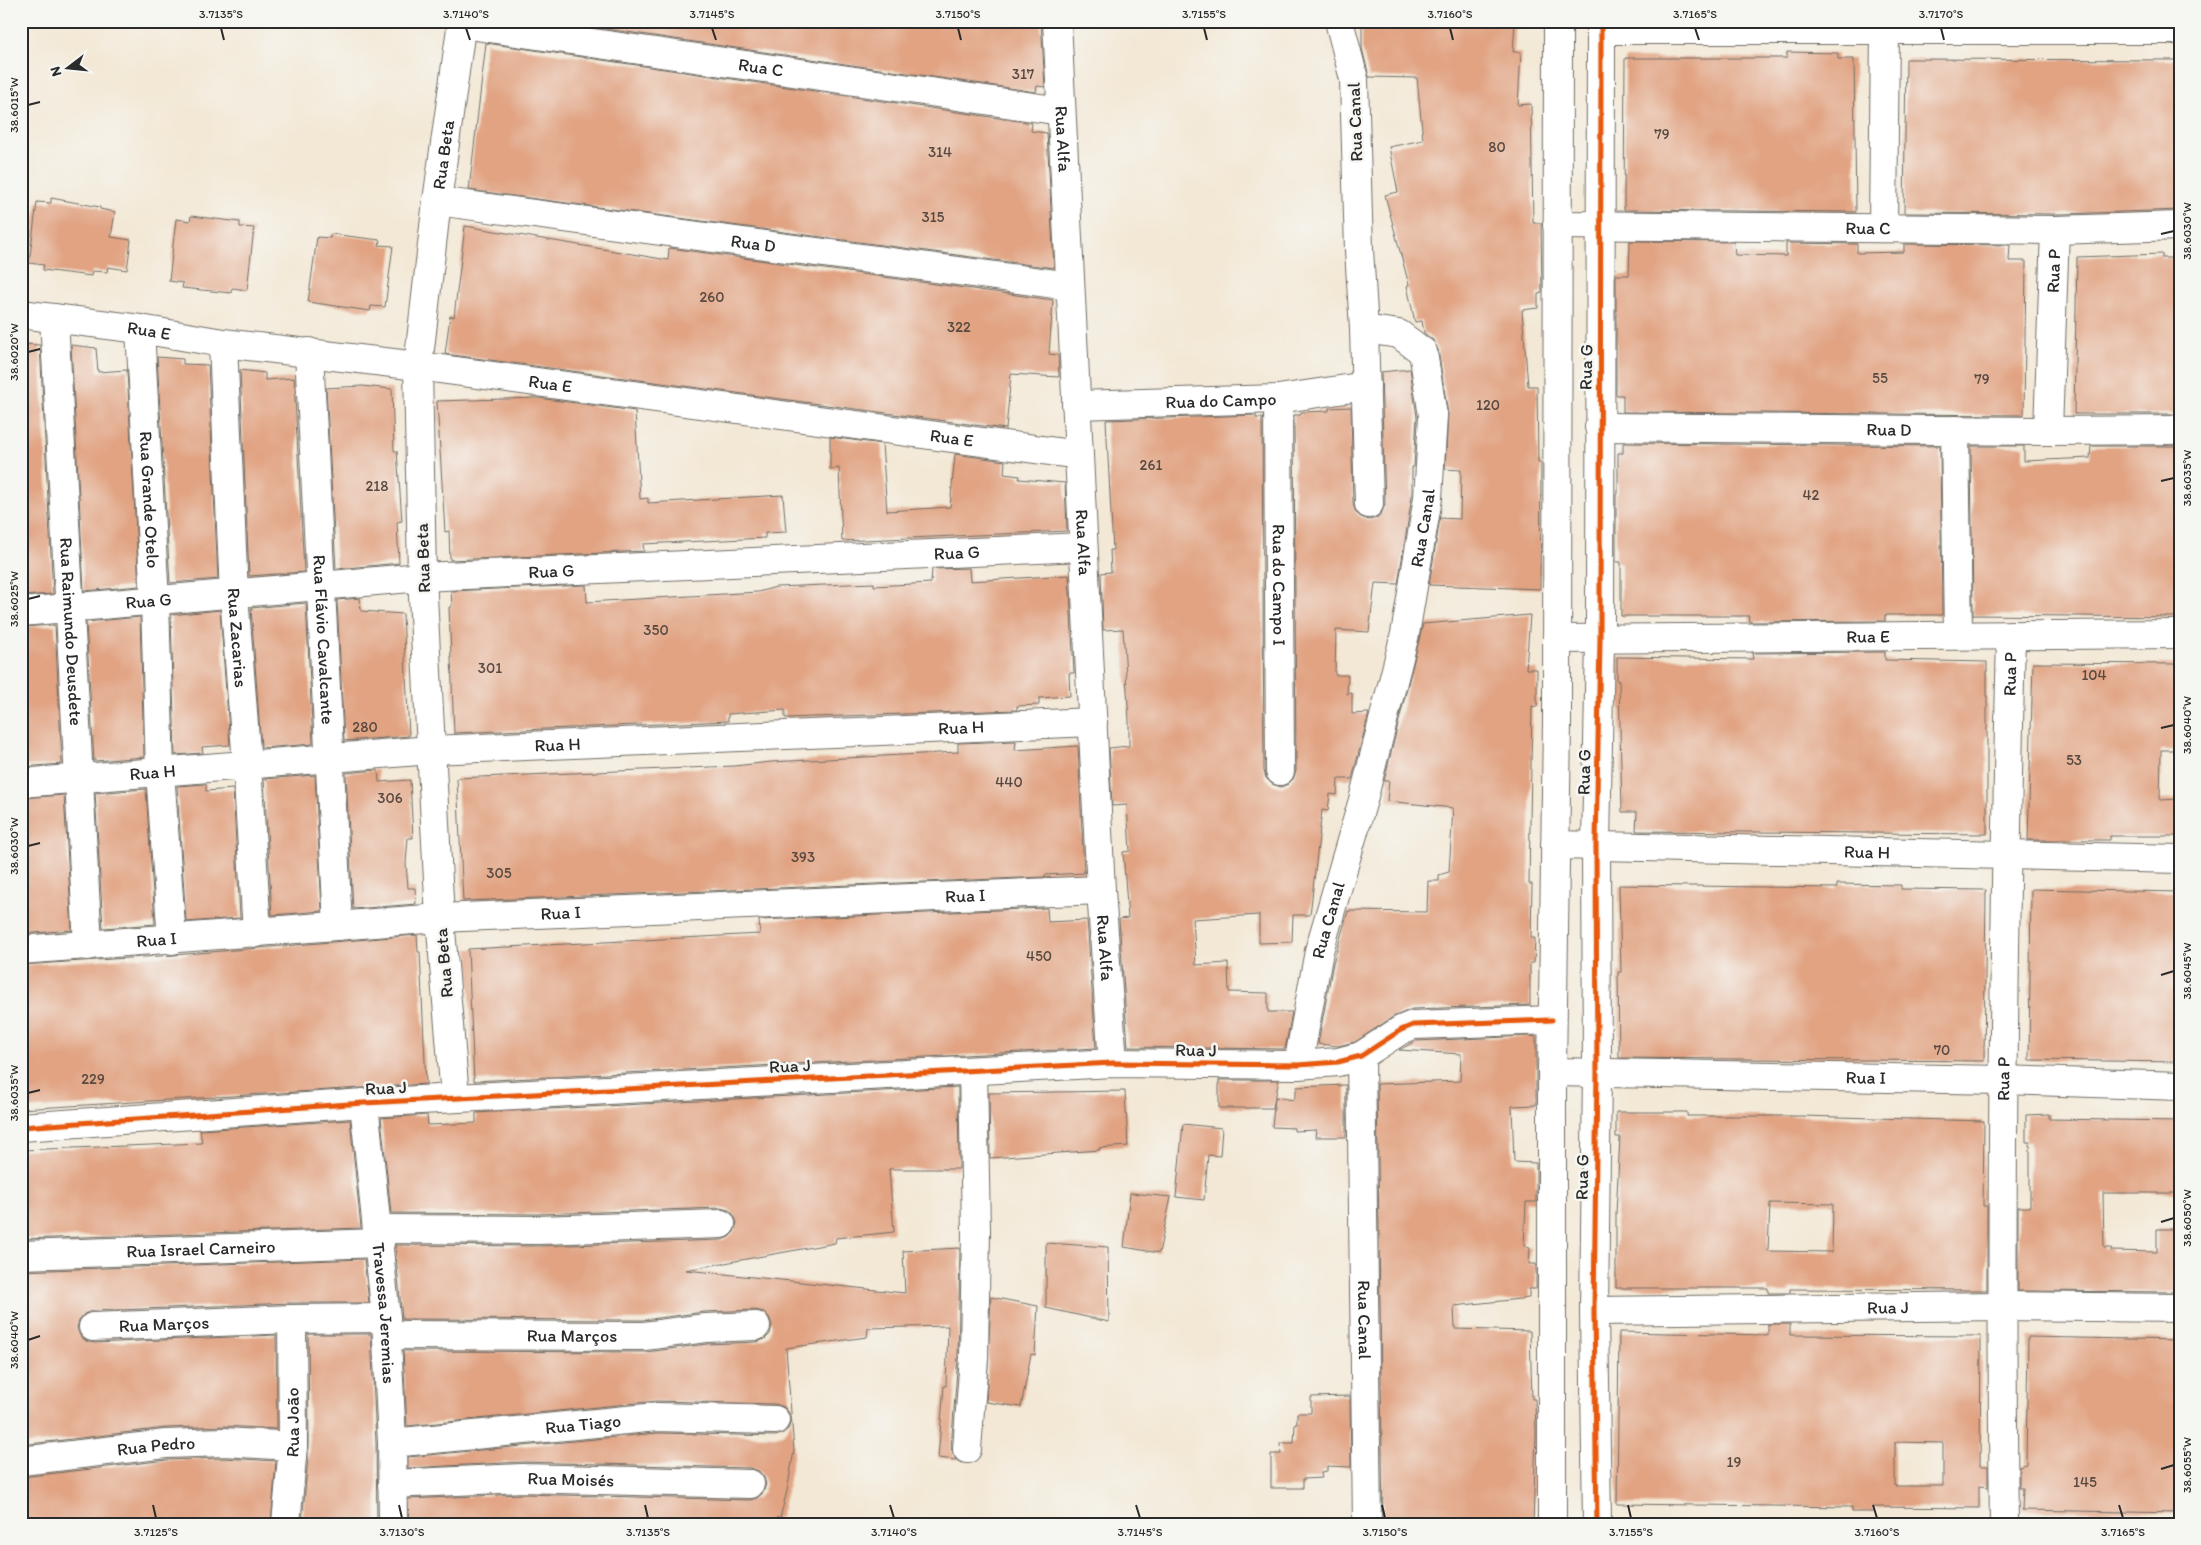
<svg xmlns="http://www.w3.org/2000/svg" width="2201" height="1545" font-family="Itim,sans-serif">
<rect width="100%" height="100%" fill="#f6f6f2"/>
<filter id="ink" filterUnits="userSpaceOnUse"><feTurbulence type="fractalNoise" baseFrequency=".02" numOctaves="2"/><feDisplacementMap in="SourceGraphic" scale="10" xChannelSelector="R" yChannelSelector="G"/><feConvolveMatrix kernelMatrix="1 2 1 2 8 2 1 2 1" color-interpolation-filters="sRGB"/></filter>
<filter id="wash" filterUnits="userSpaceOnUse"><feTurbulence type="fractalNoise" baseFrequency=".0096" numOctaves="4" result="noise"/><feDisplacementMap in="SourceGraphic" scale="20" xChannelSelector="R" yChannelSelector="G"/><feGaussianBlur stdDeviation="1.12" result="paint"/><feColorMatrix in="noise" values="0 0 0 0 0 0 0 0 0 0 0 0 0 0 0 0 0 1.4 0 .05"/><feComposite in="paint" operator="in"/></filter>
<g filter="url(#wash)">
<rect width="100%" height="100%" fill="#f3e8d5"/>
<g id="blocks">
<g fill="#e1a382" fill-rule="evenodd">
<path d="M552 21H1041L1045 87 1037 86 1036 92Z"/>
<path d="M1362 21H1515L1513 52H1521L1518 105 1531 104 1533 223H1541L1542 293 1538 294V308L1522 310 1528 386H1537L1538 462H1541L1540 589 1429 585 1440 518 1460 519 1461 470 1445 469 1448 414 1438 350 1433 340 1424 333 1422 321 1415 322 1407 286 1409 285 1385 195 1398 192 1389 147 1423 140 1417 78 1369 77 1362 48Z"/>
<path d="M486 43 1032 123 1031 131 1047 133 1054 268 469 190Z"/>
<path d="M1787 52 1838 53V59H1854L1856 212 1624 210 1625 58H1787Z"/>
<path d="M1906 59 2180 60V210L2062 214 1904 213Z"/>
<path d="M51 198 100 207V209L115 212 111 237 131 240 127 270 108 267 107 272 92 271 91 276 43 270 44 265 29 263 37 202 51 203Z"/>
<path d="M191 216 240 222V227L254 228 247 290 232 288 231 293 182 288 183 283 169 281 176 219 190 221Z"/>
<path d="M465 226 668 260 669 248 1053 300 1049 354 1058 355 1059 377 1011 374 1006 429 445 354 450 316 454 317Z"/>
<path d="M331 234 380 240 379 245 393 246 385 307 371 306 370 311 308 302 317 237 330 238Z"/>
<path d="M1630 241 1734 242 1735 255 1786 256V243L1857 244V253L1904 252V244L2010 245 2009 261H2026L2024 415 1623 412V395H1616V275H1629Z"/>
<path d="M2162 254V258H2180V414H2074L2077 257Z"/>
<path d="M21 344 40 345 53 594 21 596Z"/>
<path d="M71 345 96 348 98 372 127 370 139 586 84 591Z"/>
<path d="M157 357 183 359V364L208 365 218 579 170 583Z"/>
<path d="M1410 369 1417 417 1414 467H1412V496L1398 584 1375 583 1369 632 1336 630 1335 675H1348L1347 694 1352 693V714L1369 713 1352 779H1338L1337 795 1330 794 1328 811 1322 810 1310 915H1293L1292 942 1259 943V915L1193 919 1196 965 1228 963 1229 992 1268 993V1012H1292L1285 1049 1128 1047 1119 919 1128 918 1123 852 1130 851 1127 805 1112 806 1109 748 1129 746V721L1123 629 1103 630 1101 573 1111 572 1110 550H1113L1106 420 1256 415V418H1262L1264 771 1266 778 1272 784 1281 787 1288 784 1293 779 1296 771 1294 415H1301V412L1329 411V408L1351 407 1353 505 1356 513 1361 517 1369 520 1377 518 1382 512 1385 504 1381 372Z"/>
<path d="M240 370 265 373V380L294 378 304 572 249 576Z"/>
<path d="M362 386 392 389 394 451H397L402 521 397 522 399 563 336 569 326 388Z"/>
<path d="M538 398 635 411 640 499 648 498V503L783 495 786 532 765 533V538L643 544 644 551 450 560 449 531 445 532 437 401Z"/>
<path d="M830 437 882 444 887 511 950 507 955 454 1005 461 1004 474 1020 476 1019 479 1065 483 1067 531 842 541 839 468 830 469Z"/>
<path d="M1623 443 1940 446 1942 615H1885V621L1750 622 1749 616H1621V562H1616V494H1618V453H1623Z"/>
<path d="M1971 446H2024V461L2090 458 2091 446H2180V617L1973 615Z"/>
<path d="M969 568 970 581 1069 575 1074 673H1069L1070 696 1039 698V705L1017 706V710L785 718V710L728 714V721L454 733 449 607H452L451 591 586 585 587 602 758 592 776 587 874 583V586L931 583 932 569Z"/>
<path d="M360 598 361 611 403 614 409 736 344 741 337 600Z"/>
<path d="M306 603 313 744 261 748 251 608Z"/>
<path d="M220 610 230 745 202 747 203 753 175 755 171 615Z"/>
<path d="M1530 615 1526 669H1537V707L1532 706 1529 884H1532L1531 938H1535L1534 963H1530V1005L1412 1009 1393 1017 1355 1042 1338 1046 1318 1044 1333 963 1348 911 1427 912 1428 881H1439V875L1449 872 1453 808 1387 801 1389 781H1384L1423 624Z"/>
<path d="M140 617 144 757 94 761 86 622Z"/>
<path d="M55 625 62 764 21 767V627Z"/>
<path d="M1885 652V660L1987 662V834L1636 831 1637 812H1622L1619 681H1617V657L1753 659 1752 653Z"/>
<path d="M2033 663 2180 664V750H2161L2160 800 2180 799V836H2110V840H2028Z"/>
<path d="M1016 741 1015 750 1078 746 1084 873 1045 875V877L463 901 457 778 734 766 771 762 958 752V743Z"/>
<path d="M378 770 379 782 410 780 413 838H408L406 863 408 888H415L416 904 353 909 346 773Z"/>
<path d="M315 775 322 911 272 915 264 779Z"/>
<path d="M206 784V791L233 789 240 918 186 922 177 786Z"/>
<path d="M146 789 155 924 103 928 95 793Z"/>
<path d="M64 795 72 930 21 934V798Z"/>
<path d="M1837 884 1901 885V889L1986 890 1984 1061 1619 1058 1618 972H1621L1619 885 1837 888Z"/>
<path d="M2031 889 2180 892V1062L2029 1060Z"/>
<path d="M1047 908 1048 922 1087 920 1096 1048 474 1081 468 949 760 934 759 920Z"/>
<path d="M417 935 418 952H420L426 1084 21 1109V965L174 955Z"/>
<path d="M1529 1036 1536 1037V1105L1512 1106 1514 1162 1536 1163V1202H1526L1524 1246 1530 1247 1529 1264H1536V1289H1529V1298L1454 1306 1455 1329 1530 1331 1532 1399H1535L1536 1433 1533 1524H1383L1377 1084 1460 1081 1461 1054 1399 1050 1416 1041Z"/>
<path d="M1219 1080H1279L1273 1108H1219Z"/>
<path d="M1346 1085V1137H1315L1316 1130 1294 1131V1128L1272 1127 1275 1097 1294 1100 1297 1087Z"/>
<path d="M958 1087 959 1169H889L894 1232 836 1238 835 1243 686 1270 905 1293 903 1251 960 1248 958 1357 951 1448 956 1460 938 1458 944 1386H946L948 1326 868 1328 867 1337 786 1348 794 1451 787 1491 780 1518 778 1517 776 1524H409L408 1499 522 1494 750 1500 757 1498 763 1493 766 1484 764 1477 759 1471 750 1468 522 1462 408 1468V1457L658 1433 775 1436 782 1434 788 1429 791 1420 789 1413 784 1407 775 1404 657 1401 407 1426 403 1351 646 1352 707 1344 757 1342 765 1339 770 1334 772 1325 769 1317 764 1312 755 1310 704 1312 643 1320 402 1319 395 1245 538 1246 722 1240 729 1237 734 1232 737 1223 734 1215 729 1210 720 1208 538 1214 391 1213 381 1118 427 1115 428 1125 476 1123V1113Z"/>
<path d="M1125 1091 1128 1146 1099 1148 1100 1150 990 1158 989 1093Z"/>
<path d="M1616 1112H1687V1116H1801L1984 1121 1983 1206H1987V1290L1790 1289V1293H1768V1288H1616V1214L1620 1137H1616ZM1770 1203 1833 1204 1832 1252 1768 1251Z"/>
<path d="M2049 1114V1119L2180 1121 2179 1193H2103L2104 1248H2111V1251L2157 1252V1229H2180V1292L2018 1291V1207H2030V1142H2026V1115Z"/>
<path d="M350 1120 361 1228 21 1239V1150L202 1143 200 1130Z"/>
<path d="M1183 1124 1222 1128 1220 1156 1208 1155 1204 1200 1176 1197Z"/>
<path d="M1130 1193 1171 1197 1159 1253 1124 1247Z"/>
<path d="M1046 1243 1108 1247 1109 1322 1046 1308Z"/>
<path d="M364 1259 369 1303H291L92 1311 84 1314 79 1320 77 1328 80 1336 86 1341 94 1343 276 1335 277 1429 225 1426 165 1428 21 1445V1271Z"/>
<path d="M991 1297 1038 1306 1035 1355 1031 1354 1021 1407 986 1402Z"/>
<path d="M1768 1324H1790V1335L1981 1336 1980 1466H1988V1487L1979 1486V1508L1873 1507V1512H1852V1507L1617 1504 1619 1332 1768 1335ZM1895 1442 1943 1443V1486H1895Z"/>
<path d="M308 1334H371L376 1443 377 1524H302L309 1446Z"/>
<path d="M2028 1337 2180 1340V1513L2022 1510 2023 1488H2019V1466L2026 1464Z"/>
<path d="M1350 1396 1351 1467 1327 1466V1471L1321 1472 1322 1478 1303 1479V1488H1271V1454H1281L1280 1443H1294L1295 1424H1297V1413H1311V1397Z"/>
<path d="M224 1458 276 1461 271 1524H26L23 1477 167 1460Z"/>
</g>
</g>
</g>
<g filter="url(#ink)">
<use href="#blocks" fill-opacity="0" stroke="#716d66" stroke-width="1"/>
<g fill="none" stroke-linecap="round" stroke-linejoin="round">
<defs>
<g id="minor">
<path id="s1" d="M1057 21 1101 890 1113 1063"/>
<path id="s2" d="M462 24 1061 111"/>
<path d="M1601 30H2180"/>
<path id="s3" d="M437 201 1070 286"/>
<path id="s4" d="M1557 225 2055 230 2180 226"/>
<path d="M1883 228 1885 29"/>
<path id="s5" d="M21 314 140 329 223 343 418 366 1079 455"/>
<path id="s6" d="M54 318 88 946"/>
<path id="s7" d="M140 329 155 601 160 772 172 940"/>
<path d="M1364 329 1369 504"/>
<path id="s8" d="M223 343 234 595 247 764 257 933"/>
<path id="s9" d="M309 352 338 926"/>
<path id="s10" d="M1278 399 1280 771"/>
<path id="s11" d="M1076 405 1278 399 1366 386"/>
<path id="s12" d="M1599 427 2048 431 2180 430"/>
<path d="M1955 430 1958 634"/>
<path id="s13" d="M2048 431 2055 230"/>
<path id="s14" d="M21 612 422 577 1083 547"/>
<path id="s15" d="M1557 639 2180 634"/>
<path id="s16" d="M21 783 431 750 1093 722"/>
<path id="s17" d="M1555 845 2180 859"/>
<path id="s18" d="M21 950 440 918 1101 890"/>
<path id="s19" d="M1361 1056 1367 1524"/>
<path id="s20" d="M1298 1065 1319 951 1363 800 1405 634 1428 498 1433 416 1423 352 1399 334 1364 329 1359 250 1354 79 1339 21"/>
<path id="s21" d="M1552 1072 2004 1080 2180 1086"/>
<path id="s22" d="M455 1097 440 918 422 577 418 366 437 201 462 21"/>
<path id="s23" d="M364 1103 386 1318 392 1443 393 1524"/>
<path d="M21 1127 364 1103 1113 1063 1298 1065 1338 1062 1361 1056 1401 1030 1413 1025 1552 1020"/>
<path d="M378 1229 538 1230 721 1224"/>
<path id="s24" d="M21 1255 380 1243"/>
<path id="s25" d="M1594 1311 2001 1306 2180 1308"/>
<path id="s26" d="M93 1327 292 1319 386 1318"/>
<path id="s27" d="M387 1335 644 1336 706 1328 756 1326"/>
<path id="s28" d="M392 1443 657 1417 775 1420"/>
<path d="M967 1449 974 1358 976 1231 973 1071"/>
<path id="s29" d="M21 1461 166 1444 224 1442 293 1446"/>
<path id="s30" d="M392 1484 522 1478 750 1484"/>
<path id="s31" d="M286 1524 293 1446 292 1319"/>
<path d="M1552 1524V1072L1557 722 1558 21"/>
<path d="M1597 1524 1594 1311 1597 1072 1596 845 1600 640 1601 21"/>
<path id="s32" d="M2004 1524C2000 1228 2004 931 2011 635"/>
</g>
</defs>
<use href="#minor" stroke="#716d66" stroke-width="30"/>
<use href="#minor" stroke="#fff" stroke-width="28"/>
<defs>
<g id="cycleway">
<path d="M21 1127 364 1103 1113 1063 1298 1065 1338 1062 1361 1056 1401 1030 1413 1025 1552 1020"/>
<path d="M1597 1524 1594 1311 1597 1072 1596 845 1600 640 1601 21"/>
</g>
</defs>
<use href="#cycleway" stroke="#f6f6f2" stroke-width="8"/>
<use href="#cycleway" stroke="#e8590c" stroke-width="5"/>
</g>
</g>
<path fill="none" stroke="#2b2b2b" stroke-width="2" d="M221 28 224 40M466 28 470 40M712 28 716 40M958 28 961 40M1204 28 1207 40M1450 28 1453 40M1695 28 1699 40M1941 28 1944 40M28 105 40 102M2161 234 2174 231M28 352 40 349M2161 481 2174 478M28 599 40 596M2161 728 2174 725M28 846 40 843M2161 975 2174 971M28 1093 40 1090M2161 1222 2174 1218M28 1340 40 1336M2161 1469 2174 1465M153 1505 156 1518M399 1505 402 1518M645 1505 648 1518M890 1505 894 1518M1136 1505 1140 1518M1382 1505 1385 1518M1628 1505 1631 1518M1873 1505 1877 1518M2119 1505 2123 1518"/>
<g text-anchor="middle" stroke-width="5" stroke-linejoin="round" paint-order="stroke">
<g font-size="15" fill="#584941">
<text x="1023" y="79">317</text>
<text x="1662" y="139">79</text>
<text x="1497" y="152">80</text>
<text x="940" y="157">314</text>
<text x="933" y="222">315</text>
<text x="712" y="302">260</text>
<text x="959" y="332">322</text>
<text x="1880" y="383">55</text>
<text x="1982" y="384">79</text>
<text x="1488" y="410">120</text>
<text x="1151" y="470">261</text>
<text x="377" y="491">218</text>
<text x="1811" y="500">42</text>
<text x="656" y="635">350</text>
<text x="490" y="673">301</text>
<text x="2094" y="680">104</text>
<text x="365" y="732">280</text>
<text x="2074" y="765">53</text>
<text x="1009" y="787">440</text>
<text x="390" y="803">306</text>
<text x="803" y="862">393</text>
<text x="499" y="878">305</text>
<text x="1039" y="961">450</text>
<text x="1942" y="1055">70</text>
<text x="93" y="1084">229</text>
<text x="1734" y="1467">19</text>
<text x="2085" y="1487">145</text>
</g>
<g font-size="18" fill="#2b2b2b" stroke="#f6f6f2">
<text dy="6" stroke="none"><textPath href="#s2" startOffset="302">Rua C</textPath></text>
<text transform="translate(1355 122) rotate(-92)" y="6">Rua Canal</text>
<text dy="6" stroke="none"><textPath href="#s1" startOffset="118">Rua Alfa</textPath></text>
<text dy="6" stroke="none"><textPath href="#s22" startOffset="945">Rua Beta</textPath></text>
<text dy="6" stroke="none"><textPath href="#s4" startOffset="311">Rua C</textPath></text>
<text dy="6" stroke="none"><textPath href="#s3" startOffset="319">Rua D</textPath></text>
<text dy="6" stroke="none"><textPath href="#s13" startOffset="160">Rua P</textPath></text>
<text dy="6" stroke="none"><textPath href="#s5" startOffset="129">Rua E</textPath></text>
<text transform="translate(1586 367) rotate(-89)" y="6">Rua G</text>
<text dy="6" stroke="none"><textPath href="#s5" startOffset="534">Rua E</textPath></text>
<text dy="6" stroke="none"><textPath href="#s11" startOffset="145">Rua do Campo</textPath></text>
<text dy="6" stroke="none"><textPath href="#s12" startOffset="290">Rua D</textPath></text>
<text dy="6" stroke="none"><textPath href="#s5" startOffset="939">Rua E</textPath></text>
<text dy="6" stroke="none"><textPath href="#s7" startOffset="171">Rua Grande Otelo</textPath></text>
<text dy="6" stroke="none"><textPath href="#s20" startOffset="552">Rua Canal</textPath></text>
<text dy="6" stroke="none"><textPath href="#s1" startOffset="522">Rua Alfa</textPath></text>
<text dy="6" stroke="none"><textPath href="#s14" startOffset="938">Rua G</textPath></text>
<text transform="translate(423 558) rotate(-92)" y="6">Rua Beta</text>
<text dy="6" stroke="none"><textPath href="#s14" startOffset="532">Rua G</textPath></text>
<text dy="6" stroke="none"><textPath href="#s10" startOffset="186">Rua do Campo I</textPath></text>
<text dy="6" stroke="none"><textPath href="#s14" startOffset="128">Rua G</textPath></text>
<text dy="6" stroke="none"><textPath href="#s6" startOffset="314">Rua Raimundo Deusdete</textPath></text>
<text dy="6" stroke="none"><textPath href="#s15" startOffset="311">Rua E</textPath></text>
<text dy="6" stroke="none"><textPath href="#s8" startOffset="295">Rua Zacarias</textPath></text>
<text dy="6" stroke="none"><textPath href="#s9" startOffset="288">Rua Flávio Cavalcante</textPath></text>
<text dy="6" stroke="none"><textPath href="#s32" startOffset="850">Rua P</textPath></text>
<text dy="6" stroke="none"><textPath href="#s16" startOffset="942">Rua H</textPath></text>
<text dy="6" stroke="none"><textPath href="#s16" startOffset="538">Rua H</textPath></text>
<text dy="6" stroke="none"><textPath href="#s16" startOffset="132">Rua H</textPath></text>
<text transform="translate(1584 772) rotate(-89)" y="6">Rua G</text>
<text dy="6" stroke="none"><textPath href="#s17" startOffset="312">Rua H</textPath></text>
<text dy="6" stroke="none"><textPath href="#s18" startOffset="946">Rua I</textPath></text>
<text dy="6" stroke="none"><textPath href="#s18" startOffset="541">Rua I</textPath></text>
<text dy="6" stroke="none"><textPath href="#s20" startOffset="148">Rua Canal</textPath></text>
<text dy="6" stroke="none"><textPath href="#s18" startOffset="136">Rua I</textPath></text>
<text dy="6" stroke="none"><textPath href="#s1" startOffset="928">Rua Alfa</textPath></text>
<text transform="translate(444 963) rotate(-95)" y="6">Rua Beta</text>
<text transform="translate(1196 1050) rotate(1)" y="6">Rua J</text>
<text transform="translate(790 1066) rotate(-3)" y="6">Rua J</text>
<text dy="6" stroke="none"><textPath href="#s21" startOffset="314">Rua I</textPath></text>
<text dy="6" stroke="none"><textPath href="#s32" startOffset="445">Rua P</textPath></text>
<text transform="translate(386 1088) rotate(-3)" y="6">Rua J</text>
<text transform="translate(1582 1177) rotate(-89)" y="6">Rua G</text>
<text dy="6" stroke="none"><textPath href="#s24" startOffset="180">Rua Israel Carneiro</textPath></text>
<text dy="6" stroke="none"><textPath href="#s25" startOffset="294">Rua J</textPath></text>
<text dy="6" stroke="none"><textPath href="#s23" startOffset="211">Travessa Jeremias</textPath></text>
<text dy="6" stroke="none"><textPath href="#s19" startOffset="264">Rua Canal</textPath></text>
<text dy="6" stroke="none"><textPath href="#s26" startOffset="71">Rua Marços</textPath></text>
<text dy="6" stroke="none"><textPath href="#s27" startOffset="185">Rua Marços</textPath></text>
<text dy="6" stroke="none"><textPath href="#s31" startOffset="102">Rua João</textPath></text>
<text dy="6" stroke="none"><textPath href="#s28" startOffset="192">Rua Tiago</textPath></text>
<text dy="6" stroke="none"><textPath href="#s29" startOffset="136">Rua Pedro</textPath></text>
<text dy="6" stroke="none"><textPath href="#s30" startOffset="179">Rua Moisés</textPath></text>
</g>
</g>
<rect width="2201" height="1545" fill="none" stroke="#f6f6f2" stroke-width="55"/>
<g transform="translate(68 68) rotate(254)" stroke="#f6f6f2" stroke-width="4" paint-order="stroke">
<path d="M0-4L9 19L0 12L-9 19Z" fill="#2b2b2b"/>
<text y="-8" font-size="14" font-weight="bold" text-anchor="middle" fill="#2b2b2b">N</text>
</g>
<rect x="28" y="28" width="2146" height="1490" fill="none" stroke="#2b2b2b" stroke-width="2"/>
<g font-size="12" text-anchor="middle" fill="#2b2b2b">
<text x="221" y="18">3.7135°S</text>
<text x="466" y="18">3.7140°S</text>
<text x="712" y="18">3.7145°S</text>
<text x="958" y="18">3.7150°S</text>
<text x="1204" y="18">3.7155°S</text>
<text x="1450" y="18">3.7160°S</text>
<text x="1695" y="18">3.7165°S</text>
<text x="1941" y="18">3.7170°S</text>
<text transform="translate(14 105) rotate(-90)" y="4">38.6015°W</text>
<text transform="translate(2187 231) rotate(-90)" y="4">38.6030°W</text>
<text transform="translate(14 352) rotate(-90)" y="4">38.6020°W</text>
<text transform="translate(2187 478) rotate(-90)" y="4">38.6035°W</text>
<text transform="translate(14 599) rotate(-90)" y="4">38.6025°W</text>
<text transform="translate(2187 725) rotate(-90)" y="4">38.6040°W</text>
<text transform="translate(14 846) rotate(-90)" y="4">38.6030°W</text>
<text transform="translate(2187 971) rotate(-90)" y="4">38.6045°W</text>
<text transform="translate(14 1093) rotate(-90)" y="4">38.6035°W</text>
<text transform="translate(2187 1218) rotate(-90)" y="4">38.6050°W</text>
<text transform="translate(14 1340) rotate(-90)" y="4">38.6040°W</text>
<text transform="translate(2187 1465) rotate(-90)" y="4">38.6055°W</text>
<text x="156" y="1536">3.7125°S</text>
<text x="402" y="1536">3.7130°S</text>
<text x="648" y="1536">3.7135°S</text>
<text x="894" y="1536">3.7140°S</text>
<text x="1140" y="1536">3.7145°S</text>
<text x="1385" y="1536">3.7150°S</text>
<text x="1631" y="1536">3.7155°S</text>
<text x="1877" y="1536">3.7160°S</text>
<text x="2123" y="1536">3.7165°S</text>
</g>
</svg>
